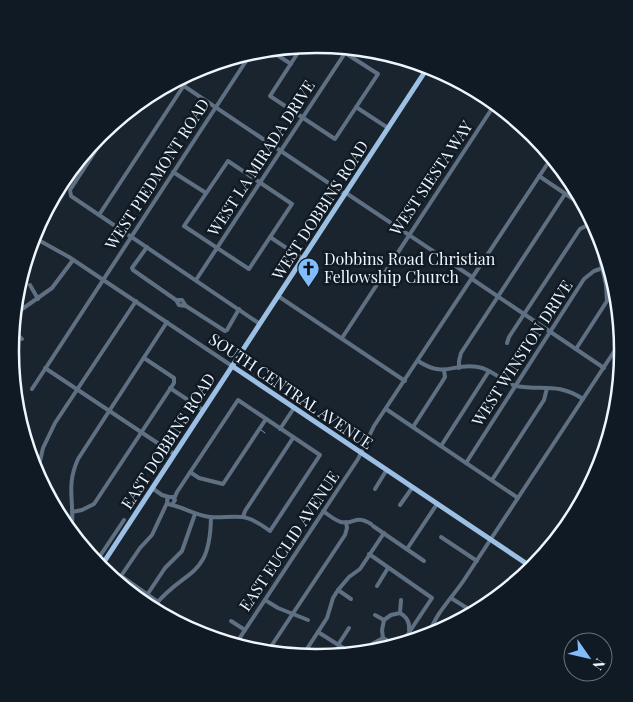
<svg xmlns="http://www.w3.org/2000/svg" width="633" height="702" font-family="'Playfair Display',serif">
<defs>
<pattern id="park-crowns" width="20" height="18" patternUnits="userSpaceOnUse" patternTransform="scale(1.25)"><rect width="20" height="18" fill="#1d3955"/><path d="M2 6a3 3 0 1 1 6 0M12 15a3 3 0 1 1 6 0" fill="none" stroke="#3e566e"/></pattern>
</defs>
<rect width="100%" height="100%" fill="#1a242e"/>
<path fill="url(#park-crowns)" d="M62 191 66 194 34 242 32 241 33 233Z"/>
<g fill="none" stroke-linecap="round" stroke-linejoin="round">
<g stroke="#7492af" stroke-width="1">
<path d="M44 217 50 212 64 188"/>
<path d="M40 231 41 222"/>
<path d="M261 430 265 433"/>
</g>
<g stroke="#5f7082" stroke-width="4">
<path d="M301 48 270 96 335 139 378 74 339 49"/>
<path d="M274 53 291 64"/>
<path d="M178 82 345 194"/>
<path d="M356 107 388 128"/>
<path d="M111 127 70 190 71 196 260 324"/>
<path d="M228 161 292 204 249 269 184 226Z"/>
<path d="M173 172 206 193"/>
<path d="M539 176 579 203"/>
<path d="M346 193 472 277"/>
<path d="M99 215 192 73"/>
<path d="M33 237 69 257 232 366"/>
<path d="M270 237 303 259"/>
<path d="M147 247 132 268 133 270 176 300 179 305 186 306 225 331 227 330 239 309"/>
<path d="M472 279 604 368"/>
<path d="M196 280 347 50"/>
<path d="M30 285 38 299"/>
<path d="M278 296 405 381"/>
<path d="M176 300H182L186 306"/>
<path d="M18 312 52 288 73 260"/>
<path d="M14 332 22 339"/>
<path d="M342 338 493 107"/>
<path d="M507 343 509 337 580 229 592 223"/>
<path d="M576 349 607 301 606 285 592 223"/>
<path d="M418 361C446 379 453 362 478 367 492 369 502 382 516 386 542 391 557 382 583 399"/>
<path d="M45 368 174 454"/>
<path d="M459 368V361L461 353 565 194"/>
<path d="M170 388 203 410"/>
<path d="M32 389 248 58"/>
<path d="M386 409 518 498"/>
<path d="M413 427 442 382 445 377 444 370"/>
<path d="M280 429 294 408"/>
<path d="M441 446 489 371"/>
<path d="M466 463 584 279 594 271 606 267"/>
<path d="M190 472 199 478 223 484 266 419"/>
<path d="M37 474 43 448 55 423 136 301"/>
<path d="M492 480 544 400 547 388"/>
<path d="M152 488 162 495 169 497"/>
<path d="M375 489 386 471"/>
<path d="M172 505 175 500 173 497H169L167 500 168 504C183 507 195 515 210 517 220 518 231 516 242 517 252 518 262 525 270 531L320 455 238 400 177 492 174 499"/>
<path d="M400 505 412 488"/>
<path d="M323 511C329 515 334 520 341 522 354 525 355 514 371 524"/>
<path d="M72 512 82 510 94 504 174 383V378L144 358"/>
<path d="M243 517 245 511 293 438"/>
<path d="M72 526C74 499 66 486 78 459L167 322"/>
<path d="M373 526 424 561"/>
<path d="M441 537 477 561"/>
<path d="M407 549 437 504"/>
<path d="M369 554 432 598 404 640"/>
<path d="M96 562 124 520"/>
<path d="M377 586 388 568"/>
<path d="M338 590 351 599"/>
<path d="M147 595 165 568 182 551 195 514"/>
<path d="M451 598 470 610"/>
<path d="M265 600 278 608 308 620"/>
<path d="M158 602 121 576 140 548 152 535 167 503"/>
<path d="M155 605C187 567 210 579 211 517"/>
<path d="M400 613 401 600"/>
<path d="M375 615 384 620"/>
<path d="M231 621 245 630"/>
<path d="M318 632 348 651"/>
<path d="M429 635C434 615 452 598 464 580L621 341"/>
<path d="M237 642 358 459 374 426 550 160"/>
<path d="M392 643 383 638 382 630 384 620 391 615 400 613C407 617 410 622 409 630"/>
<path d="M372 644 383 638"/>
<path d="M338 645 349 628"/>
<path d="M270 648 345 535 347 528 346 522"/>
<path d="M303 655 327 618 333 598 338 590 349 577 360 569 384 533"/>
</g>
<g stroke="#9cbfe4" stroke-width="5">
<path d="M232 366 533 568"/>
<path d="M100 568 428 67"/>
</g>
</g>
<defs>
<symbol id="church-pin" viewBox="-11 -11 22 30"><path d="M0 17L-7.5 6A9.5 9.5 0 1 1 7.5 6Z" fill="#81bdfa" stroke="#101a24"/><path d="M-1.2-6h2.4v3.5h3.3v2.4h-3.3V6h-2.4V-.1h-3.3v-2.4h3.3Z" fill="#111"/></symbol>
</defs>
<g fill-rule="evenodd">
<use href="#church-pin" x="296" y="256" width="25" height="34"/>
</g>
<g text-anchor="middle" stroke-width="5" stroke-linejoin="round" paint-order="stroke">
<g font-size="16" fill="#eef5fc" stroke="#101a24">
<text transform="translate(261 158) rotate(-57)" y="6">WEST LA MIRADA DRIVE</text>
<text transform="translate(157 174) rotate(-57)" y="6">WEST PIEDMONT ROAD</text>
<text transform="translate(431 178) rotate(-56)" y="6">WEST SIESTA WAY</text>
<text transform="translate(320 210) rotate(-57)" y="6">WEST DOBBINS ROAD</text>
<text transform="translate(522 353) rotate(-57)" y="6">WEST WINSTON DRIVE</text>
<text transform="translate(291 391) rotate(34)" y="6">SOUTH CENTRAL AVENUE</text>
<text transform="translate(168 441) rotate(-57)" y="6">EAST DOBBINS ROAD</text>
<text transform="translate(289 541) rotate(-56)" y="6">EAST EUCLID AVENUE</text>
</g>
<g font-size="16" fill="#eef5fc" stroke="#101a24" text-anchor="start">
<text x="324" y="265">Dobbins Road Christian<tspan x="324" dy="18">Fellowship Church</tspan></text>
</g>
</g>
<path d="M0 0H633V702H0ZM316 53H317A297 297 0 0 1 614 350V352A297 297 0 0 1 317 649H316A297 297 0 0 1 19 352V350A297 297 0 0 1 316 53Z" fill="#101a24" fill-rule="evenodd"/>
<path fill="none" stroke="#eef5fc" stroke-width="2.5" d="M316 53H317A297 297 0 0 1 614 350V352A297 297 0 0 1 317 649H316A297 297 0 0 1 19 352V350A297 297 0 0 1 316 53Z"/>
<g transform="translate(588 657) rotate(124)"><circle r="24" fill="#101a24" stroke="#69727a"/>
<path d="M0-4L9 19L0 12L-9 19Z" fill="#81bdfa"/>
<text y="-8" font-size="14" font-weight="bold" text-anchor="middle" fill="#eef5fc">N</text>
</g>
</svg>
